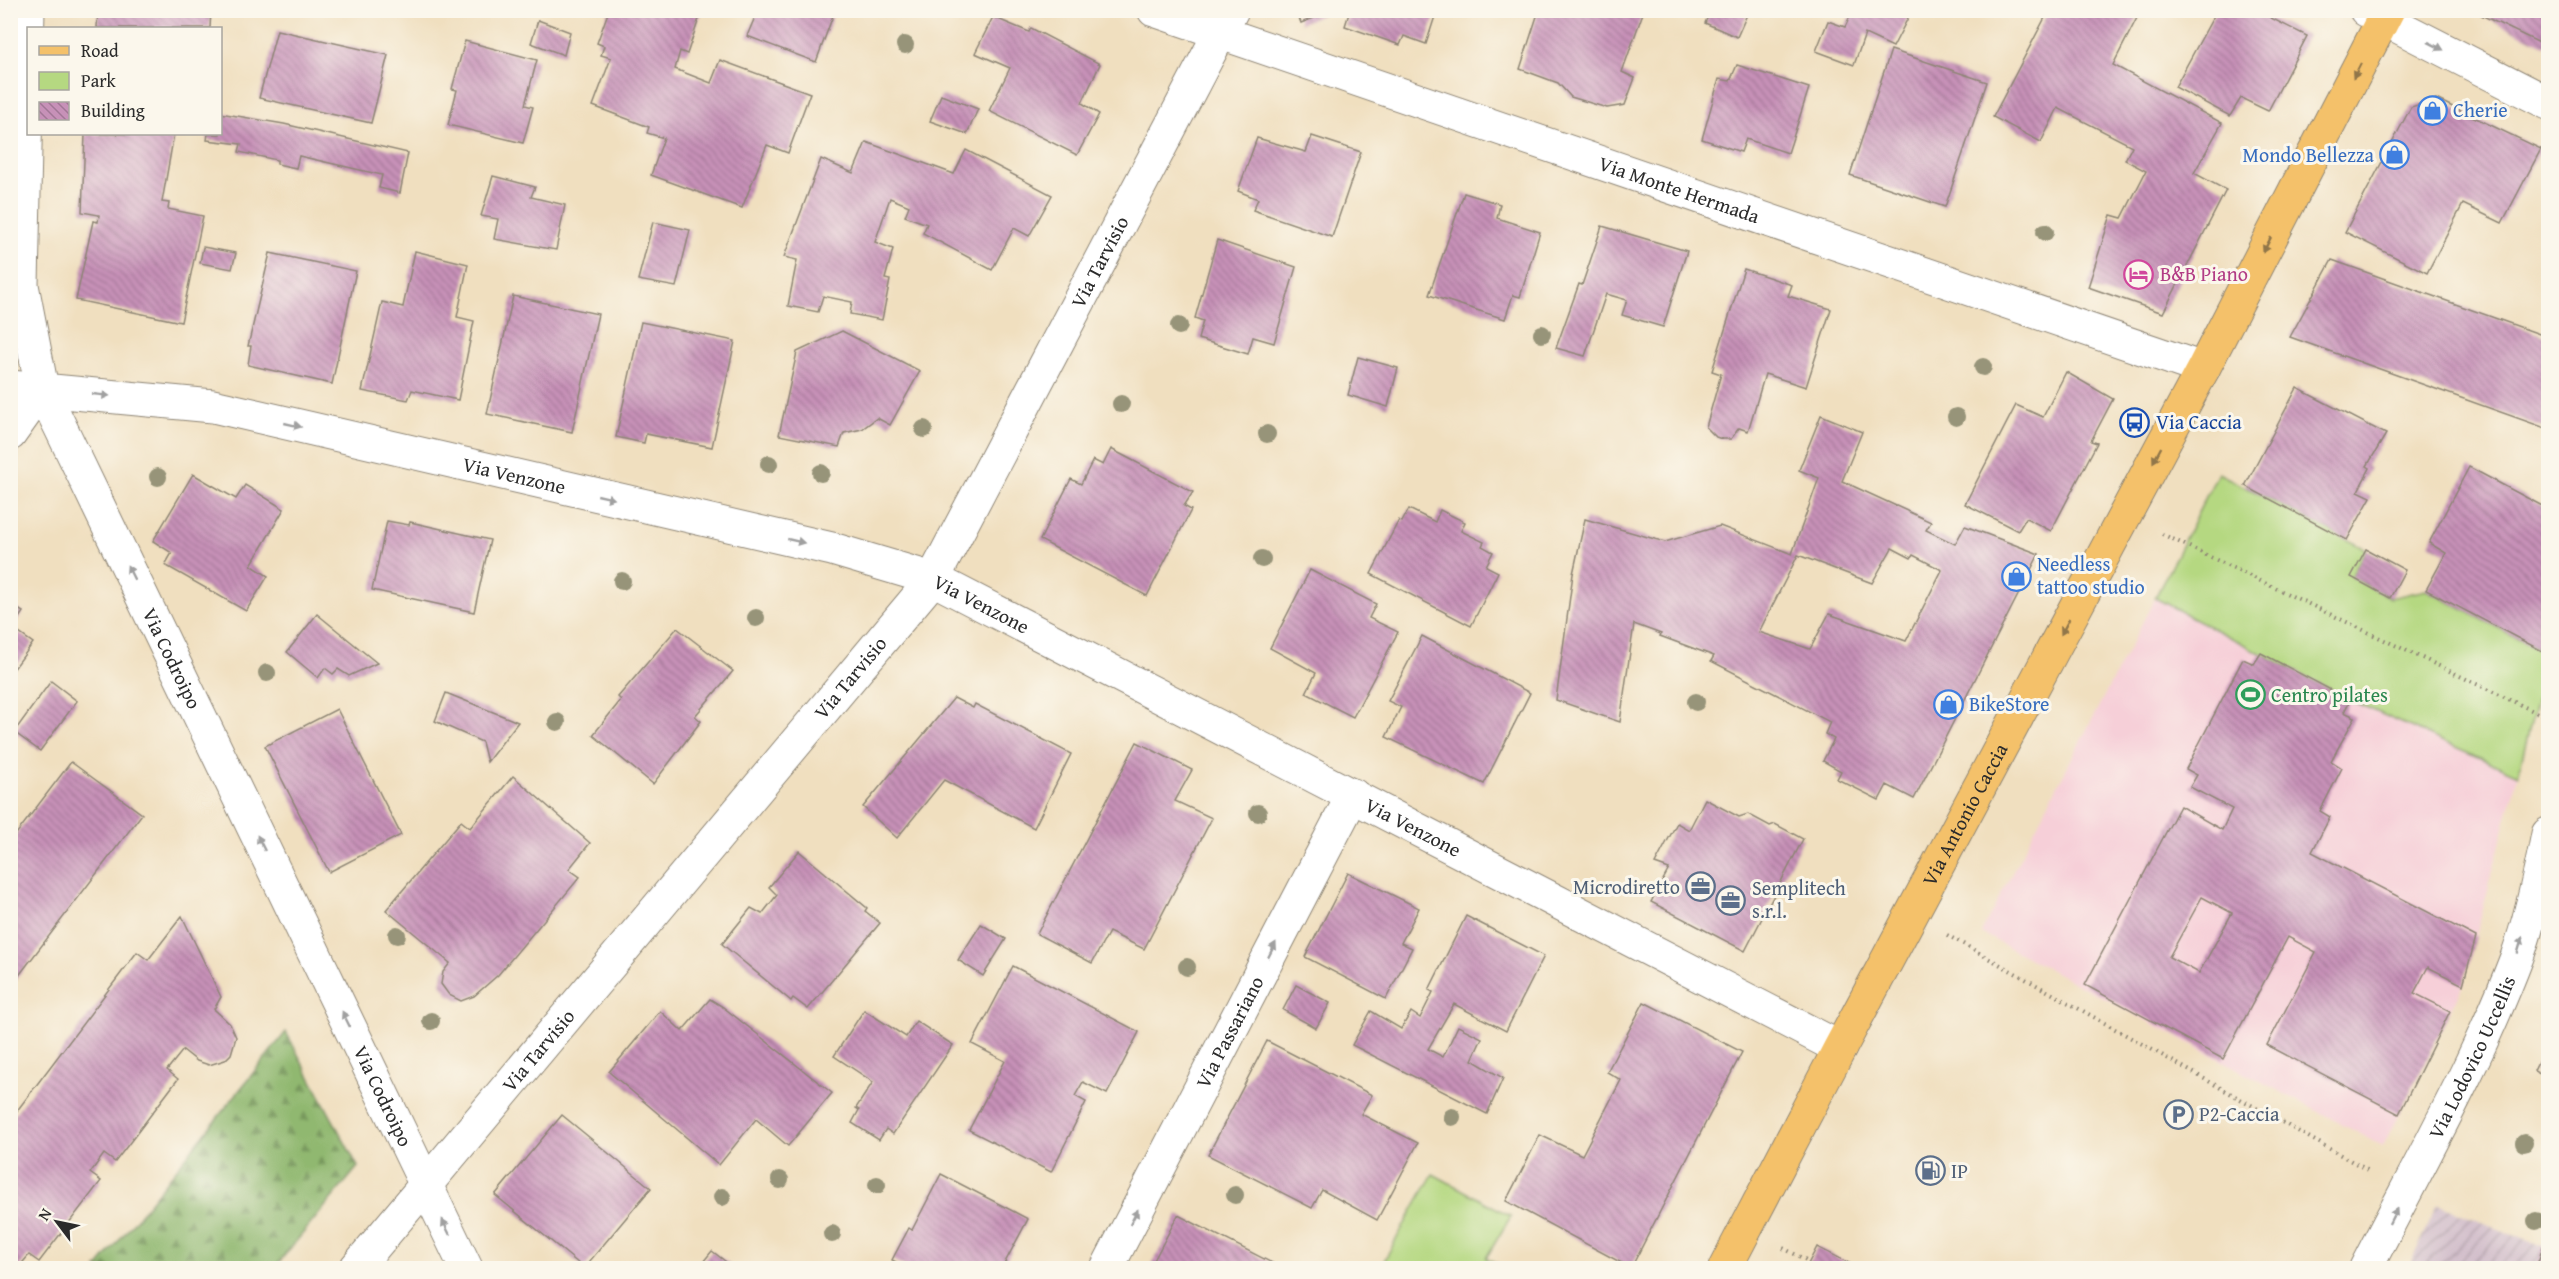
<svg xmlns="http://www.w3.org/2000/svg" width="2559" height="1279" font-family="'Gentium Book Plus',serif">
<defs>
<pattern id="industrial-furrows" width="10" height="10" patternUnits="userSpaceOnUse" patternTransform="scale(1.5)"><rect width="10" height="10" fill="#d1bdca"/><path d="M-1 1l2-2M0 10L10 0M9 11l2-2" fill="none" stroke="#aa9aa4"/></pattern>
<pattern id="forest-firs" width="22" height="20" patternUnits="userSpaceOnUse" patternTransform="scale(1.5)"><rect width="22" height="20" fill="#90b86f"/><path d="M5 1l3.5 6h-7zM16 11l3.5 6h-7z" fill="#76965b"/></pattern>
<pattern id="building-back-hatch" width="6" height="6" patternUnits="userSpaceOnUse" patternTransform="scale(1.5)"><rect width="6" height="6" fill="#c791b8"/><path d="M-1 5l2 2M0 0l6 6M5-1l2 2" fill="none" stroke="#a27796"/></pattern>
</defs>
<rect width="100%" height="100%" fill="#fbf7ec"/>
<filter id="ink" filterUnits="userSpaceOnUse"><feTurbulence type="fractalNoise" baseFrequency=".0167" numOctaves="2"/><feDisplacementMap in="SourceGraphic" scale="12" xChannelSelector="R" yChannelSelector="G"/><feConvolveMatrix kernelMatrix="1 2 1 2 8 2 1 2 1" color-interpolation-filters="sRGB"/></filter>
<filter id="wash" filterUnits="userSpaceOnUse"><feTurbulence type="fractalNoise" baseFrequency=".008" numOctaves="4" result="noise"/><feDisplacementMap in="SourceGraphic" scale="24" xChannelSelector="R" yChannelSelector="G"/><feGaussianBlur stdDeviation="1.35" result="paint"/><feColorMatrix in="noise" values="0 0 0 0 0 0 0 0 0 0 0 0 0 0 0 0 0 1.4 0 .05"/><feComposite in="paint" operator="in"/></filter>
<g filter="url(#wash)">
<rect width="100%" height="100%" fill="#f0dfbf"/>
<path fill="#f6cfd8" d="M2155 598 2350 700 2518 775 2463 985 2383 1146 1981 933Z"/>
<path fill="url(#industrial-furrows)" d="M2437 1204 2548 1249V1268H2408Z"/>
<g fill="#b5d881" stroke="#708256" stroke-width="1.5">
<path d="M2218 473 2366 549 2351 577 2390 598 2426 590 2548 654 2518 775 2350 700 2155 598Z"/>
<path d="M1433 1174 1511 1216 1486 1258 1506 1268H1380Z"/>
</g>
<path fill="url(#forest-firs)" stroke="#5e724d" stroke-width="1.5" d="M286 1032 358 1167 274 1268H97Z"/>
<g id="blocks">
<g fill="url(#building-back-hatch)" fill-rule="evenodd">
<path d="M98 10H211L210 28H97Z"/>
<path d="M609 10H702L687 54 680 51 675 69 711 83 720 60 810 93 788 153 767 145 742 208 651 175 664 138 647 133 649 127 593 106 611 58 601 55 604 46 597 43Z"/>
<path d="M758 10H835L816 62 747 36Z"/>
<path d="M1296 10H1332V11L1301 23Z"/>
<path d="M1350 10H1437L1426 44 1404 36 1400 45 1345 26Z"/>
<path d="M1539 10H1644L1622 72 1635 78 1625 105 1607 108 1571 97 1558 83 1520 69Z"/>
<path d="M1711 10H1749L1737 37 1705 23Z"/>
<path d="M1853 10H1912L1893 47 1865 34 1854 65 1816 51 1828 21 1845 27Z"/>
<path d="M2049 10H2141L2113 65 2222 123 2194 173 2226 190 2163 313 2088 287 2111 215 2122 218 2146 171 2125 160 2132 146 2058 108 2041 142 1993 117Z"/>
<path d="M2217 10H2255L2307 36 2268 111 2241 98 2230 116 2175 87Z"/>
<path d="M2480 10H2548V40L2546 46 2481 15Z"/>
<path d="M993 17 1029 32 1031 28 1100 64 1082 103 1099 114 1077 155 989 111 1010 68 975 53Z"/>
<path d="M538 20 570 32 564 55 531 43Z"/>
<path d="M277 30 388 55 371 123 259 98Z"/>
<path d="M465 41 537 60 525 105 533 107 523 143 448 125 457 90 452 89Z"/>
<path d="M1891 50 1987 82 1945 207 1850 175Z"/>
<path d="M1737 65 1809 88 1788 153 1746 139 1741 152 1702 139 1719 79 1730 81Z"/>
<path d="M941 95 978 109 967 134 930 121Z"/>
<path d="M2436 99 2541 149 2502 223 2463 204 2427 273 2345 232 2411 107Z"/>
<path d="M220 113 284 124 408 153 400 193 379 188 382 175 299 156 296 168 277 164V160L239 152 241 144 207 140 208 134H220Z"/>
<path d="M85 134H174L162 202 169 203 168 209 203 216 181 322 76 300 93 221 98 222 99 215 82 212Z"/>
<path d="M1312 136 1361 152 1332 237 1253 210 1258 199 1238 191 1257 138 1306 152Z"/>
<path d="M866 142 954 174 966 150 1052 195 1029 236 1014 228 992 270 923 233 927 224 905 216 909 206 890 198 875 242 893 249 885 279 890 280 882 320 850 314 852 302 823 296 818 312 788 306 797 260 784 257 821 159 853 173Z"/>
<path d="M493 176 535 187 531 197 565 205 556 250 494 239 498 219 481 216Z"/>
<path d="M1464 193 1500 204 1497 218 1540 232 1520 297 1513 295 1505 319 1429 295Z"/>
<path d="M653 222 690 230 676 287 638 280Z"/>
<path d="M1602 226 1687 251 1663 327 1622 315 1627 300 1606 294 1585 356 1556 348 1579 284 1582 285Z"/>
<path d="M1217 240 1296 267 1274 343 1253 337 1248 354 1198 339 1203 321 1195 318Z"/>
<path d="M203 247 236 253 232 269 200 263Z"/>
<path d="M415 251 468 264 457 317 474 321 458 400 412 390 408 400 362 391 382 302 403 307Z"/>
<path d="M270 253 356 271 332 384 248 365 251 346H248Z"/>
<path d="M2332 260 2548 337V429L2290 337Z"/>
<path d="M1744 269 1792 285 1788 296 1831 309 1806 387 1765 374 1748 431 1739 428 1731 439H1722L1716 437 1706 427 1721 374 1712 371Z"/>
<path d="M513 296 598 314 572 432 487 414Z"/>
<path d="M641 322 735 341 712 447 646 434 644 443 616 437Z"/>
<path d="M842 331 920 371 890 425 877 418 862 429 844 433 839 447 779 435 797 352Z"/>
<path d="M1358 357 1398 368 1388 407 1348 395Z"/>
<path d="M2066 372 2113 399 2091 441 2097 443 2051 531 2026 518 2018 531 1965 504 2016 405 2043 417Z"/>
<path d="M2297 388 2386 434 2367 466 2370 468 2358 491 2371 497 2347 540 2245 486Z"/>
<path d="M1821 415 1862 432 1842 481 1931 522 1926 530 1955 544 1965 526 2039 554 1914 799 1887 785 1879 800 1837 779 1841 771 1823 761 1834 739 1825 734 1830 722 1711 661 1714 656 1660 636 1661 634 1634 624 1620 722 1556 700 1573 574 1585 519 1665 542 1720 526 1792 554 1819 478 1799 470ZM1892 548 1911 558 1913 555 1942 570 1906 641 1829 614 1810 649 1759 632 1798 555 1872 583Z"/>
<path d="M1111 449 1193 492 1184 506 1191 510 1147 596 1040 540 1071 479 1081 484 1093 460 1103 465Z"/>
<path d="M2469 467 2548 509V654L2426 590 2446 553 2429 543Z"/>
<path d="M193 474 236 499 245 485 284 509 251 565 268 576 246 611 165 565 172 553 153 541Z"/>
<path d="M1409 509 1435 522 1440 510 1465 522 1461 531 1484 542 1482 546 1493 552 1486 566 1498 572 1471 626 1371 574 1399 520 1402 522Z"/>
<path d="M387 521 409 525 410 522 490 540 474 612 372 590Z"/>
<path d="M2366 549 2405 570 2390 598 2351 577Z"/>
<path d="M1310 570 1376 604 1369 618 1398 632 1353 717 1306 693 1316 673 1270 648Z"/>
<path d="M10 604 23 612 12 628 33 643 10 674Z"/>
<path d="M317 614 377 663 349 676 338 669 333 674 325 668 318 678 287 652Z"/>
<path d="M677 628 733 671 695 716 701 721 653 784 593 735 621 700 618 697Z"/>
<path d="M1422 636 1530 693 1484 784 1386 737 1401 707 1388 701Z"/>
<path d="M2261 653 2350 700 2344 712 2355 717 2331 761 2342 768 2320 811 2330 817 2312 852 2476 937 2463 985 2428 967 2414 993 2450 1011 2399 1114 2267 1045 2316 952 2288 937 2223 1059 2085 985 2180 806 2222 830 2232 809 2190 787 2197 775 2186 769 2243 659 2254 664ZM2202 897 2232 913 2199 973 2169 957Z"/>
<path d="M51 681 77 701 40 751 14 732Z"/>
<path d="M446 693 518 722 487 762 482 742 435 721Z"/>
<path d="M954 698 973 708 975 704 1071 754 1034 828 944 780 897 838 863 807Z"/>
<path d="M337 709 401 835 329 872 265 746Z"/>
<path d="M1137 742 1192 770 1175 801 1212 818 1144 949 1109 932 1092 963 1037 934Z"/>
<path d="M71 762 142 814 14 982 10 979V842Z"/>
<path d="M513 776 590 843 569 869 580 877 498 975 474 996 461 1001 449 995 441 984 443 972 450 963 386 910 461 821 470 828Z"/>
<path d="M1705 799 1739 817 1748 814 1770 826 1775 824 1803 839 1745 951 1651 902 1669 869 1655 864 1677 823 1689 830Z"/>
<path d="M799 851 867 908 865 911 880 923 808 1009 793 998 791 1001 722 944 751 908 762 914 777 895 769 887Z"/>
<path d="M1348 873 1419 908 1401 943 1412 948 1386 999 1305 957Z"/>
<path d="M182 916 221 997 214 1009 230 1024 236 1037 231 1054 225 1060 209 1065 197 1061 183 1050 167 1070 178 1079 115 1162 104 1154 90 1173 101 1181 39 1262 29 1255 18 1268H10V1120L137 952 148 960Z"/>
<path d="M1466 916 1544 956 1506 1031 1454 1004 1428 1049 1443 1057 1458 1026 1482 1038 1472 1060 1503 1078 1487 1114 1352 1045 1371 1011 1401 1029 1411 1012 1420 1018 1433 992 1429 990Z"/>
<path d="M981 924 1006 939 983 976 958 960Z"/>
<path d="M1013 966 1139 1032 1107 1094 1083 1082 1075 1096 1086 1102 1051 1172 969 1130 1005 1061 972 1044Z"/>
<path d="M1296 985 1330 1003 1316 1028 1283 1010Z"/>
<path d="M710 999 723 1007 832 1093 788 1146 756 1119 719 1165 609 1072 660 1011 682 1031Z"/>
<path d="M1644 1002 1742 1052 1631 1268 1506 1201 1540 1135 1582 1155 1621 1080 1607 1072Z"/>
<path d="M864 1010 906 1037 916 1021 953 1045 893 1134 886 1129 879 1140 852 1123 859 1110 856 1108 873 1082 834 1056Z"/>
<path d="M1267 1041 1372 1095 1361 1114 1418 1143 1377 1220 1322 1190 1312 1208 1208 1155Z"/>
<path d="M2548 1042V1078L2534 1071Z"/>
<path d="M562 1115 651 1188 584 1268 495 1195Z"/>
<path d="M941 1174 1028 1219 1002 1268H908L892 1260 909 1228 912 1230Z"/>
<path d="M1178 1215 1282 1268H1150Z"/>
<path d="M1817 1247 1859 1268H1806Z"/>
<path d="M2543 1247 2548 1249V1268H2536Z"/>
<path d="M712 1251 734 1268H698Z"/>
</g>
</g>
</g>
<g filter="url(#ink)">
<use href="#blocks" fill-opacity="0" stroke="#8e8575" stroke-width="1.5"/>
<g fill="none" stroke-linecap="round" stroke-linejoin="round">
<defs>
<g id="minor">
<path id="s1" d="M28 10 22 285 42 389 466 1268"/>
<path id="s2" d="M1154 10 2203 369"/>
<path d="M2366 10 2548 103"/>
<path id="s3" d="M10 387 213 406 832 549 933 579 1840 1048"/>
<path d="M10 434 42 389"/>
<path id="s4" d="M356 1268 933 579 1232 10"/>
<path id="s5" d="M1107 1268 1353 795"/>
<path id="s6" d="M2366 1268C2418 1166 2476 1065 2517 957 2531 918 2540 875 2548 834"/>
</g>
<g id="major">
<path id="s7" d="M1725 1268 1840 1048 2203 369 2388 10"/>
</g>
</defs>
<use href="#minor" stroke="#8e8575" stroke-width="35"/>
<use href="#major" stroke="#8e8575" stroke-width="35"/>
<g stroke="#8e8575" stroke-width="4" stroke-dasharray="1.5 4.5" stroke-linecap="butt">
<path d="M2162 534 2548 718"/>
<path d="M1947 935 2371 1172"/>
<path d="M1783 1248 1808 1261"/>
</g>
<use href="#minor" stroke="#fff" stroke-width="33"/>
<use href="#major" stroke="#f4c16a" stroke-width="33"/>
</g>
<g fill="#979479">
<circle cx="905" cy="45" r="9"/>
<circle cx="2045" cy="232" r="9"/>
<circle cx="1179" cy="326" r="9"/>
<circle cx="1542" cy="334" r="9"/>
<circle cx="1983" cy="367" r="9"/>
<circle cx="1121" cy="404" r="9"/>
<circle cx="1956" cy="417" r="9"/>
<circle cx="924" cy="429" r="9"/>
<circle cx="1267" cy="434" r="9"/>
<circle cx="769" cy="464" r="9"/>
<circle cx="821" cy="473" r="9"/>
<circle cx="158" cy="477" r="9"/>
<circle cx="1262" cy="559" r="9"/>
<circle cx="622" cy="581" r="9"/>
<circle cx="756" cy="618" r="9"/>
<circle cx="267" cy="673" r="9"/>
<circle cx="1696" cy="702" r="9"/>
<circle cx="557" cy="722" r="9"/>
<circle cx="1258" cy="813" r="9"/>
<circle cx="397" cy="935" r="9"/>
<circle cx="1187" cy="967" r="9"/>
<circle cx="431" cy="1021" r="9"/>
<circle cx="1452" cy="1117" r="9"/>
<circle cx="2524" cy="1143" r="9"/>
<circle cx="780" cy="1180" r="9"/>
<circle cx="877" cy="1185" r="9"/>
<circle cx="1235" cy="1195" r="9"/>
<circle cx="722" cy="1197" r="9"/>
<circle cx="2536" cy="1221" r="9"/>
<circle cx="832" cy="1234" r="9"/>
</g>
<defs><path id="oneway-solid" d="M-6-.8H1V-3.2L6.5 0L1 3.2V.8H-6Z" transform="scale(1.5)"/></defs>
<g fill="#a0a0a0">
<use href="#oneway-solid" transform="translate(2436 46) rotate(27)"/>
<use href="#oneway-solid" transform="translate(101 395) rotate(6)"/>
<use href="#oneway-solid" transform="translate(293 425) rotate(13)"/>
<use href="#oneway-solid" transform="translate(606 497) rotate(13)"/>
<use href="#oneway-solid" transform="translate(796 541) rotate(13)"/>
<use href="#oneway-solid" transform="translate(131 573) rotate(-116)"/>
<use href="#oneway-solid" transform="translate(261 843) rotate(-116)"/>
<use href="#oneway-solid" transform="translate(2520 945) rotate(-74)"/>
<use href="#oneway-solid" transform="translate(1272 950) rotate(-63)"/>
<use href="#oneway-solid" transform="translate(346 1019) rotate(-116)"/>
<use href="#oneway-solid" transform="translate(2393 1216) rotate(-63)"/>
<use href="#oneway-solid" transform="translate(1134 1217) rotate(-63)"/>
<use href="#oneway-solid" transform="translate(446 1227) rotate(-116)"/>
</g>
<g fill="#90764a">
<use href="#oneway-solid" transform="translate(2357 71) rotate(117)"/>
<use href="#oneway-solid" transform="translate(2267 245) rotate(117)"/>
<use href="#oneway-solid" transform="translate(2157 455) rotate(118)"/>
<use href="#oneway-solid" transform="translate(2065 627) rotate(118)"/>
</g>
</g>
<defs>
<symbol id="shop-ring" viewBox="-11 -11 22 22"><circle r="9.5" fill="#fbf7ec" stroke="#3f7fe0" stroke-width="1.5"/><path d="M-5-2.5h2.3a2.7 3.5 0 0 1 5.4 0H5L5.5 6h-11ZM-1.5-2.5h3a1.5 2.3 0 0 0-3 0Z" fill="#3f7fe0"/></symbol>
<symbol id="hotel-ring" viewBox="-11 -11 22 22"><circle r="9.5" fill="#fbf7ec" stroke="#d1479c" stroke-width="1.5"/><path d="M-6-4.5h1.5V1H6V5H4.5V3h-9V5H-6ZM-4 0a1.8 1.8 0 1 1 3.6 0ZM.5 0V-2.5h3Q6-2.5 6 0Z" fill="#d1479c"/></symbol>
<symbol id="bus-ring" viewBox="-11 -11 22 22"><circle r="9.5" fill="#fbf7ec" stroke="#1a4fb4" stroke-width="1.5"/><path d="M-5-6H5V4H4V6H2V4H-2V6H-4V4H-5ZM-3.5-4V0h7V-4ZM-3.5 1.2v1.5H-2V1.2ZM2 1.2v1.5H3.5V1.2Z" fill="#1a4fb4"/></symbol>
<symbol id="stadium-ring" viewBox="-11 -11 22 22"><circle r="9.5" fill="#fbf7ec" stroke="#2e9e5b" stroke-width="1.5"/><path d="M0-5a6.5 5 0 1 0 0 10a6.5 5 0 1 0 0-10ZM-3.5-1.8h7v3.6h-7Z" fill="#2e9e5b"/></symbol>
<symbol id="office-ring" viewBox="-11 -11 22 22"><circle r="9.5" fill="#fbf7ec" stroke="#5c6f8a" stroke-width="1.5"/><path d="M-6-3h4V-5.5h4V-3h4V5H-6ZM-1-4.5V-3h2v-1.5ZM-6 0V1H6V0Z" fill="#5c6f8a"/></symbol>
<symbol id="parking-ring" viewBox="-11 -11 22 22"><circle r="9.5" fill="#fbf7ec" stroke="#5c6f8a" stroke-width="1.5"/><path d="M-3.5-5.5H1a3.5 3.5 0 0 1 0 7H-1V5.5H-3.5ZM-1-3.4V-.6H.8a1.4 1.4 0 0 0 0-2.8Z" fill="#5c6f8a"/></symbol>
<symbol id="fuel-ring" viewBox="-11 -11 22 22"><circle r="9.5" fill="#fbf7ec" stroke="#5c6f8a" stroke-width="1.5"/><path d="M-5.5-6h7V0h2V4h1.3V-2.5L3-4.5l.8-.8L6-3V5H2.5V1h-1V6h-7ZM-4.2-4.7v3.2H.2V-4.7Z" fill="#5c6f8a"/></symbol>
</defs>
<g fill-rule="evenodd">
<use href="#shop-ring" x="2416" y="94" width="33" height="33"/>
<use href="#shop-ring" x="2378" y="138" width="33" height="33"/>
<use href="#hotel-ring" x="2122" y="258" width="33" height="33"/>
<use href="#bus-ring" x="2118" y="406" width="33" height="33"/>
<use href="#shop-ring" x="2000" y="560" width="33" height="33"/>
<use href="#stadium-ring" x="2234" y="678" width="33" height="33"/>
<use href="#shop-ring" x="1932" y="688" width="33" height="33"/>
<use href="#office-ring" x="1684" y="870" width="33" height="33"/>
<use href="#office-ring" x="1714" y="884" width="33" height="33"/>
<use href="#parking-ring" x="2162" y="1098" width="33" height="33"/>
<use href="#fuel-ring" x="1914" y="1154" width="33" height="33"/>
</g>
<g text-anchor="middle" stroke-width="6" stroke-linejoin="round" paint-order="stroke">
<g font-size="20" fill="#366cbe" stroke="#fbf7ec" text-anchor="start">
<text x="2453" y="117">Cherie</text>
<text x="2374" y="162" text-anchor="end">Mondo Bellezza</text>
<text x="2037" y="571">Needless<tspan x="2037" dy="23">tattoo studio</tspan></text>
<text x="1969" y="711">BikeStore</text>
</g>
<g font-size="20" fill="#2b2b2b" stroke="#fbf7ec">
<text dy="7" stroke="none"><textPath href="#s2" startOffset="555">Via Monte Hermada</textPath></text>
<text dy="7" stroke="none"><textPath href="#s4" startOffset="1257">Via Tarvisio</textPath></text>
<text dy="7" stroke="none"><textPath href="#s3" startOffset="513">Via Venzone</textPath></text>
<text dy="7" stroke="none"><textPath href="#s3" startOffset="999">Via Venzone</textPath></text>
<text dy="7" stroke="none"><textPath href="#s1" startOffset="680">Via Codroipo</textPath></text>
<text dy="7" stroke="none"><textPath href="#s4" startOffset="770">Via Tarvisio</textPath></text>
<text dy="7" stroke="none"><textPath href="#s7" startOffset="513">Via Antonio Caccia</textPath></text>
<text dy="7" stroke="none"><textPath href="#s3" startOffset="1485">Via Venzone</textPath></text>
<text dy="7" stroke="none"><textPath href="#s5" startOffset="266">Via Passariano</textPath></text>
<text dy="7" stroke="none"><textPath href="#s4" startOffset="284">Via Tarvisio</textPath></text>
<text dy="7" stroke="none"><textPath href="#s6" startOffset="236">Via Lodovico Uccellis</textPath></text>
<text dy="7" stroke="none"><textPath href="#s1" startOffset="1166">Via Codroipo</textPath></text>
</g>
<g font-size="20" fill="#b23c85" stroke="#fbf7ec" text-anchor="start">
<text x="2160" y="281">B&amp;B Piano</text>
</g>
<g font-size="20" fill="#164399" stroke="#fbf7ec" text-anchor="start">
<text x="2156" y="429">Via Caccia</text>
</g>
<g font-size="20" fill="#27864d" stroke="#fbf7ec" text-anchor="start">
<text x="2271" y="702">Centro pilates</text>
</g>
<g font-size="20" fill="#4e5e75" stroke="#fbf7ec" text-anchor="start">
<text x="1680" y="894" text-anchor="end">Microdiretto</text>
<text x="1752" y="895">Semplitech<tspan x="1752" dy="23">s.r.l.</tspan></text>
<text x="2199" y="1121">P2-Caccia</text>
<text x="1951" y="1178">IP</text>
</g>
</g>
<rect width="2559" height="1279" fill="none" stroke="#fbf7ec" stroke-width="36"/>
<rect x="27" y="27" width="195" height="108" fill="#fbf7ec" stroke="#a8a59f" stroke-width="1.5"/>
<rect x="39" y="46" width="30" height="9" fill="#f4c16a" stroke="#a8a59f" stroke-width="1.5"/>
<text x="81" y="57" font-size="18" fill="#2b2b2b">Road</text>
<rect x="39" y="72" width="30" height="18" fill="#b5d881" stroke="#a8a59f" stroke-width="1.5"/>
<text x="81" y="87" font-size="18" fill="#2b2b2b">Park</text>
<rect x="39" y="102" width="30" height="18" fill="url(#building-back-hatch)" stroke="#a8a59f" stroke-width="1.5"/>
<text x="81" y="117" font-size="18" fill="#2b2b2b">Building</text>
<g transform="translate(57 1222) rotate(302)" stroke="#fbf7ec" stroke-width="4.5" paint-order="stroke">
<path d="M0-4.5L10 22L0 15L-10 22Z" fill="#2b2b2b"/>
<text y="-9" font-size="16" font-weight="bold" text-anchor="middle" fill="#2b2b2b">N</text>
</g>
</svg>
